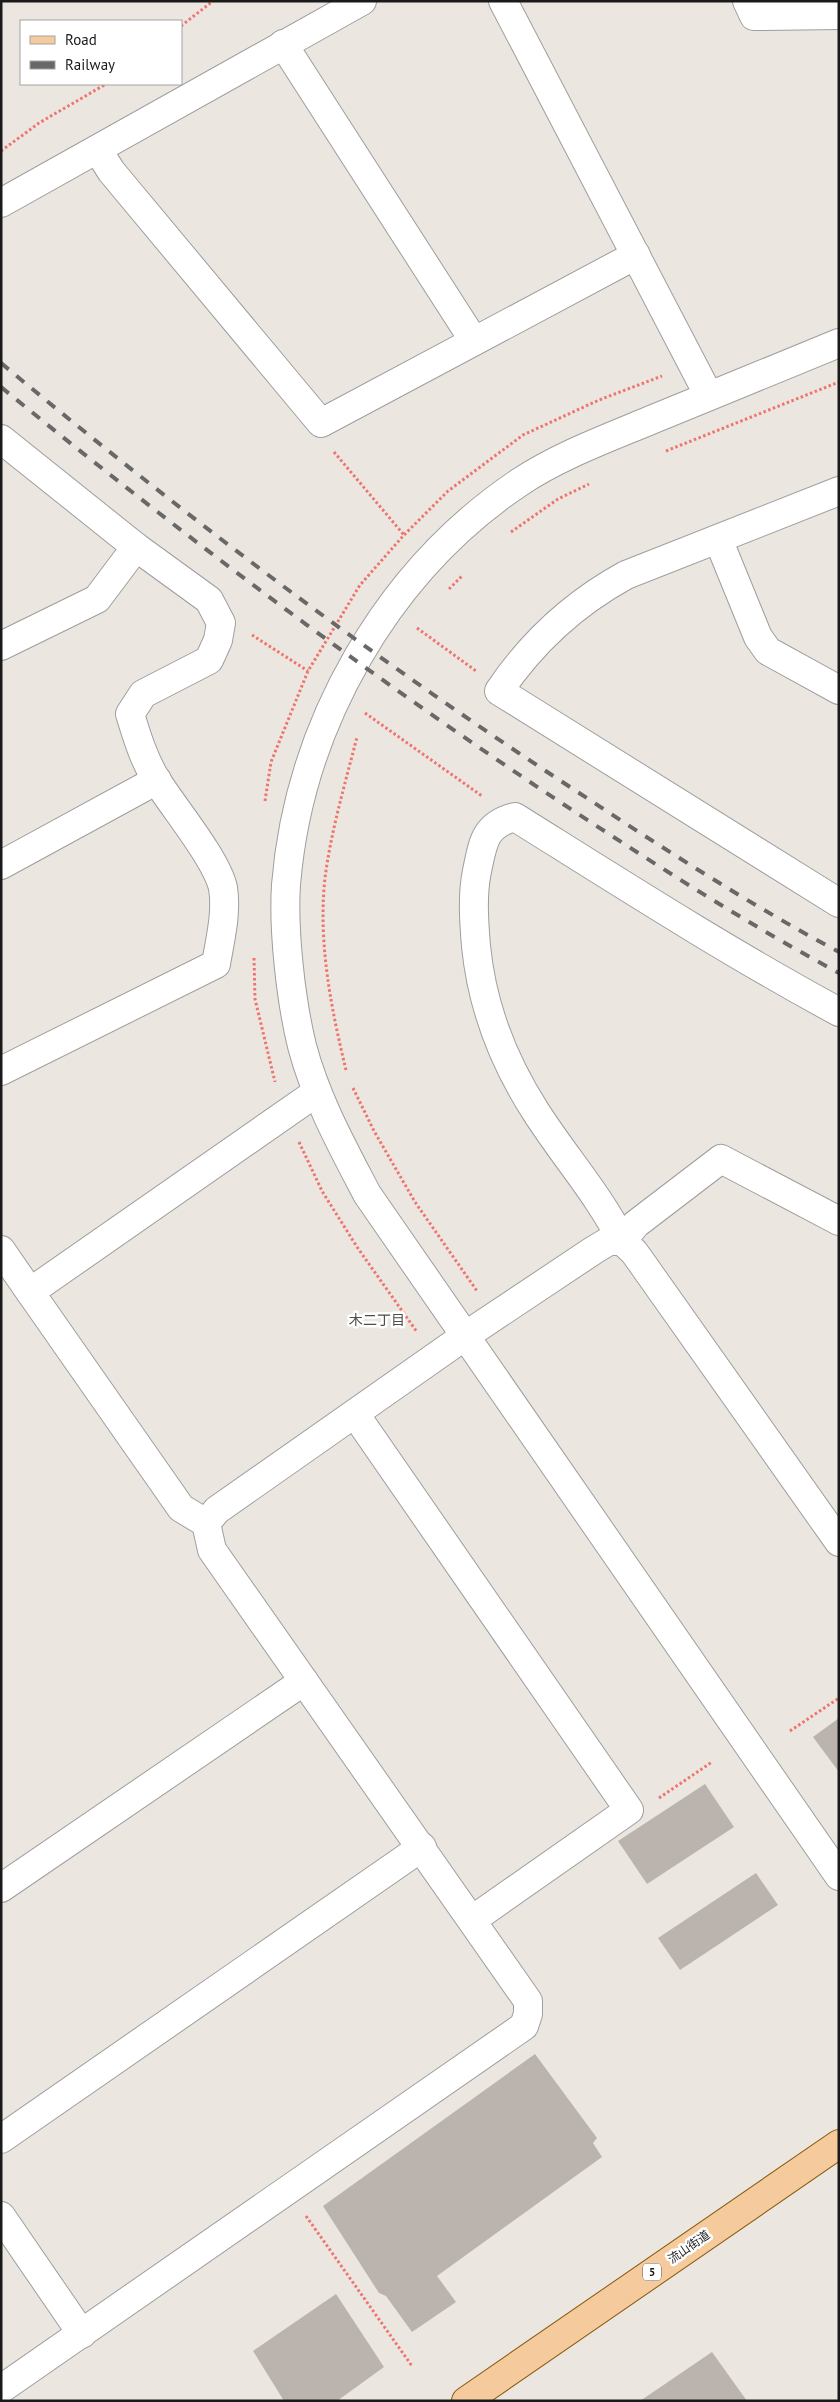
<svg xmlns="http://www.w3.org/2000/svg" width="840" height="2402" font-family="'PT Sans','Noto Sans JP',sans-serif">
<rect width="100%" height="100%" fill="#ebe7e0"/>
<g fill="#bbb3ad">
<path d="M839 1718V1772L813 1737Z"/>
<path d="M705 1784 734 1827 647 1884 618 1841Z"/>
<path d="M756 1873 778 1905 680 1970 658 1938Z"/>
<path d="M535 2054 597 2138 593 2143 602 2157 437 2276 456 2302 412 2332 386 2296 379 2293 323 2206Z"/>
<path d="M336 2294 384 2367 337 2401H284L253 2351Z"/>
<path d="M712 2352 747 2401H640Z"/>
</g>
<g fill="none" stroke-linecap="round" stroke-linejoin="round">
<defs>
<g id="minor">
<path d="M503 1 709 396"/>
<path d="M747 1 754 16 839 15"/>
<path d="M283 44 474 341"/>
<path d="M98 150 111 171 321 423 636 255"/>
<path d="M1 203 362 1"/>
<path d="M1 439 136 547 209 600 221 623 218 640 209 660 143 694 130 714C137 737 144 760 157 781 174 808 217 860 223 888 227 913 220 940 216 964L1 1071"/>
<path d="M839 491 626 575C575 603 532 642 499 691L839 903"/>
<path d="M718 539 758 637 768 651 839 690"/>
<path d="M1 646 97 599 136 547"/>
<path d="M1 865 157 780"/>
<path d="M839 1012C728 952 622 884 515 817 484 825 483 843 477 871 472 895 474 922 476 946 482 1007 503 1061 536 1112 564 1156 599 1195 622 1241L636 1224 721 1159 839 1221"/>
<path d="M1 1250 30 1292"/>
<path d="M355 1414 629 1810 472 1920"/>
<path d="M206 1523 181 1508 30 1292 317 1092"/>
<path d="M1 1888 304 1681"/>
<path d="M1 2139 422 1847"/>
<path d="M1 2216 82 2334"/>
<path d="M1 2389 524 2026 528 2014V2001L212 1550 206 1523 217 1510 465 1336"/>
</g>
<g id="tertiary">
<path d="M839 343C776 369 714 394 651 420 608 438 559 456 520 482 387 571 299 725 286 885 283 931 291 1001 302 1046 316 1099 342 1146 367 1194L839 1876"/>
<path d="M465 1336 594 1250 609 1241H622L634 1252 644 1266 839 1542"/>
</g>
<path id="primary" d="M466 2401 839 2144"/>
</defs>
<use href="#minor" stroke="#9e9e9e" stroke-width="30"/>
<use href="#tertiary" stroke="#9e9e9e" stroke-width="30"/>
<use href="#primary" stroke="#87570a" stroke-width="30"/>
<g stroke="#ef746d" stroke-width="3" stroke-dasharray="2.5 2.5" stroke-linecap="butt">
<path d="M181 26 213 1"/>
<path d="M1 151 39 123 106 84"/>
<path d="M666 451 839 382"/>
<path d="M334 452 404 535"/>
<path d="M511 532 558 499 589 484"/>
<path d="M449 589 462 576"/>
<path d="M417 628 476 671"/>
<path d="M252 635 308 671"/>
<path d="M365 713 482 796"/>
<path d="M265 801 271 762 308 671 360 585 404 535 448 491 523 435 599 400 662 376"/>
<path d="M254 958 255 999 275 1082"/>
<path d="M346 1070C331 1008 318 943 325 878 331 831 345 784 357 737"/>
<path d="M353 1088 374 1131 415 1202 477 1291"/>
<path d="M299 1142 322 1191 357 1247 417 1332"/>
<path d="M790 1731 839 1698"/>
<path d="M659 1798 712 1762"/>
<path d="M306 2216 412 2366"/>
</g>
<use href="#minor" stroke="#fff" stroke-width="28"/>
<use href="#tertiary" stroke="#fff" stroke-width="28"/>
<use href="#primary" stroke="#f5ca9c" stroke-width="28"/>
<g stroke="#686868" stroke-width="4" stroke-dasharray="10 10" stroke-linecap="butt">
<path d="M1 363C182 514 370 656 567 785 655 843 745 902 839 952"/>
<path d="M1 387C182 535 368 675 563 804 653 863 744 922 839 973"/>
</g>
</g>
<g text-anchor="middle" stroke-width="5" stroke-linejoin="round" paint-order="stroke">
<rect fill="#fff" stroke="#5f5f5f" stroke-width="1" x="643" y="2263.5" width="18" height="17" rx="4"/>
<g font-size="11" font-weight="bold" fill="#1a1a1a">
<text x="652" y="2276">5</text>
</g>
<g font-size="12" fill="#1a1a1a" stroke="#fff">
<text transform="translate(689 2247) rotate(-35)" y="4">流山街道</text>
</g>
<g font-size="14" fill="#4d4d4d" stroke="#fff">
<text x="377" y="1325">木二丁目</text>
</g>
</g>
<rect width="840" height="2402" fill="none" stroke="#1a1a1a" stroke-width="5"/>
<rect x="20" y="20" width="162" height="65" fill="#ffffff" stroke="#a3a3a3"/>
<rect x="30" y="36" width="25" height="8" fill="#f5ca9c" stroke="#a3a3a3"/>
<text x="65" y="45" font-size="15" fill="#1a1a1a">Road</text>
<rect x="30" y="61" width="25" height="8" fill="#686868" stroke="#a3a3a3"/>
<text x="65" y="70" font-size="15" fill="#1a1a1a">Railway</text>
</svg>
